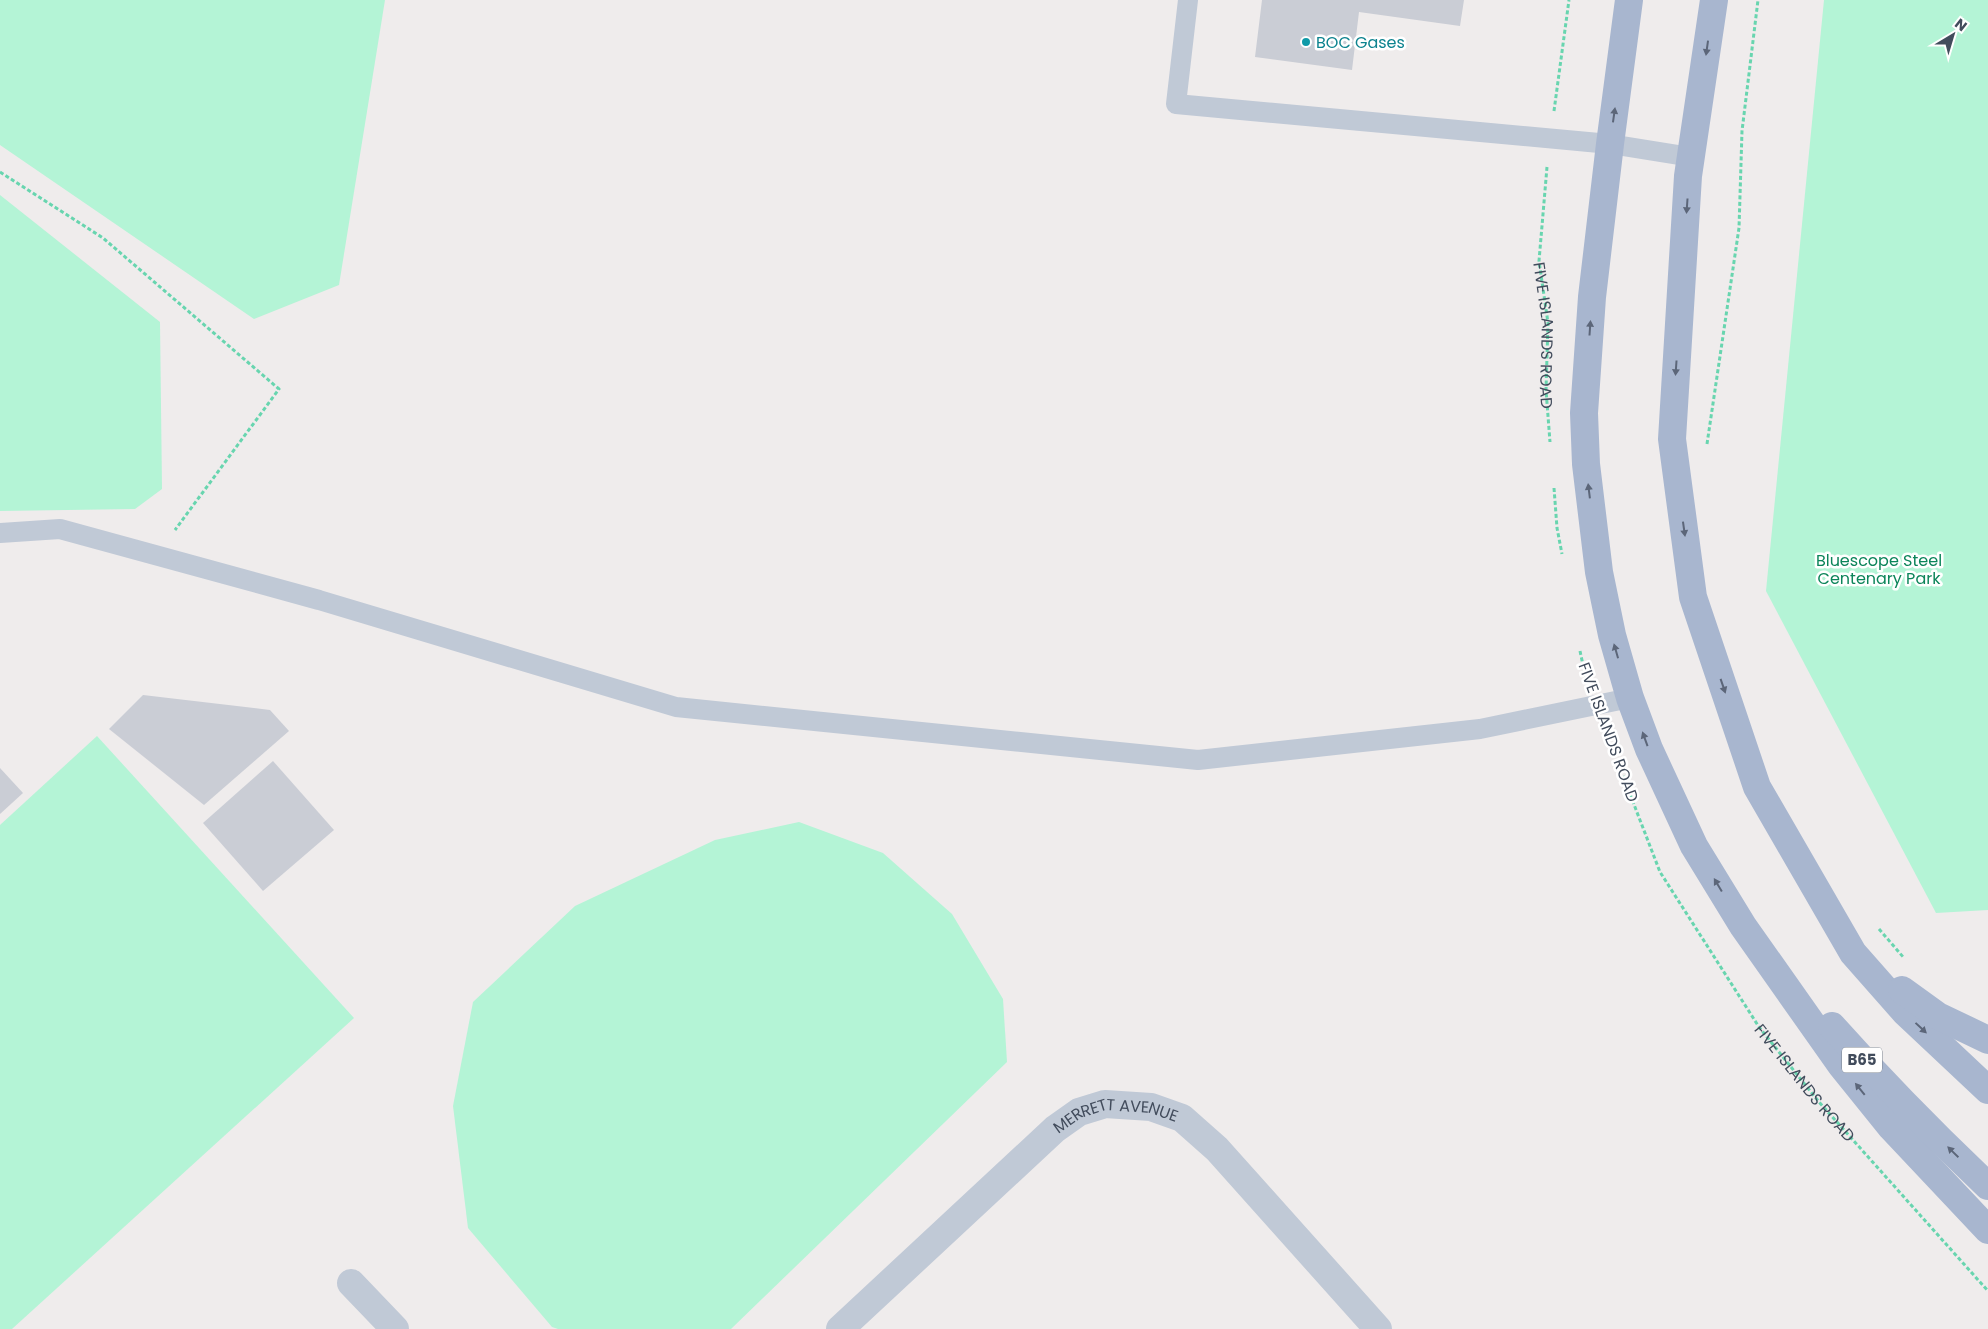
<svg xmlns="http://www.w3.org/2000/svg" width="1988" height="1329" font-family="Poppins,sans-serif">
<rect width="100%" height="100%" fill="#efecec"/>
<g fill="#b4f4d6">
<path d="M0 0H385L339 285 254 319 0 145Z"/>
<path d="M1824 0H1988V910L1936 913 1766 591Z"/>
<path d="M0 195 160 322 162 489 135 509 0 511Z"/>
<path d="M97 736 354 1018 12 1329H0V825Z"/>
<path d="M799 822 883 853 952 914 1003 999 1007 1062 731 1329H558L552 1327 468 1228 453 1106 473 1002 575 906 715 840Z"/>
</g>
<g fill="#cacdd5">
<path d="M1262 0H1464L1460 26 1359 12 1352 70 1255 57Z"/>
<path d="M143 695 270 710 289 731 204 805 109 729Z"/>
<path d="M273 761 334 830 263 891 203 823Z"/>
<path d="M0 768 23 793 0 814Z"/>
</g>
<g fill="none" stroke-linecap="round" stroke-linejoin="round">
<g stroke="#68d5af" stroke-width="3" stroke-dasharray="4 2.5" stroke-linecap="butt">
<path d="M1554 111 1569 0"/>
<path id="s1" d="M1547 167 1539 261 1548 323 1546 390 1550 442"/>
<path d="M0 172 103 238 279 389 175 530"/>
<path d="M1707 444 1739 228 1742 131 1758 0"/>
<path d="M1554 488 1557 528 1562 554"/>
<path d="M1580 651 1586 679"/>
<path id="s2" d="M1623 776 1660 872 1759 1027 1819 1102 1988 1291"/>
<path d="M1879 929 1904 958"/>
</g>
<g stroke="#c0c9d6" stroke-width="20">
<path d="M1188 0 1176 104 1610 144 1691 157"/>
<path d="M0 533 60 529 319 600 676 707 1198 760 1480 729 1630 698"/>
</g>
<g stroke="#c0c9d6" stroke-width="28">
<path d="M351 1283 395 1329"/>
<path id="s3" d="M840 1329 1055 1129 1079 1112 1105 1104 1151 1107 1182 1118 1217 1149 1378 1329"/>
</g>
<g stroke="#a8b6cf" stroke-width="28">
<path d="M1629 0 1610 144 1592 297 1584 413 1586 464 1599 572 1612 635 1630 698 1649 749 1694 846 1743 926 1841 1065 1891 1127 1988 1230"/>
<path d="M1714 0 1688 176 1672 439 1693 597 1757 787 1853 953 1905 1012 1988 1090"/>
<path d="M1902 990 1938 1016 1988 1040"/>
<path d="M1832 1026C1882 1082 1934 1135 1988 1186"/>
</g>
</g>
<defs><path id="oneway-solid" d="M-6-.8H1V-3.2L6.5 0L1 3.2V.8H-6Z" transform="scale(1.25)"/></defs>
<g fill="#5c6679">
<use href="#oneway-solid" transform="translate(1707 48) rotate(98)"/>
<use href="#oneway-solid" transform="translate(1614 115) rotate(-82)"/>
<use href="#oneway-solid" transform="translate(1687 206) rotate(94)"/>
<use href="#oneway-solid" transform="translate(1590 328) rotate(-86)"/>
<use href="#oneway-solid" transform="translate(1676 368) rotate(94)"/>
<use href="#oneway-solid" transform="translate(1589 491) rotate(-97)"/>
<use href="#oneway-solid" transform="translate(1684 529) rotate(82)"/>
<use href="#oneway-solid" transform="translate(1616 651) rotate(-106)"/>
<use href="#oneway-solid" transform="translate(1723 686) rotate(71)"/>
<use href="#oneway-solid" transform="translate(1645 739) rotate(-110)"/>
<use href="#oneway-solid" transform="translate(1718 885) rotate(-121)"/>
<use href="#oneway-solid" transform="translate(1921 1028) rotate(43)"/>
<use href="#oneway-solid" transform="translate(1860 1089) rotate(-129)"/>
<use href="#oneway-solid" transform="translate(1953 1152) rotate(-136)"/>
</g>
<circle fill="#0f9aa8" stroke="#fff" stroke-width="2" cx="1306" cy="42" r="5"/>
<g text-anchor="middle" stroke-width="5" stroke-linejoin="round" paint-order="stroke">
<rect fill="#fff" stroke="#7b828d" stroke-width="1" x="1842" y="1047.5" width="40" height="25" rx="4"/>
<g font-size="15" font-weight="bold" fill="#424c5c">
<text x="1862" y="1065">B65</text>
</g>
<g font-size="16" fill="#0d838f" stroke="#fff" text-anchor="start">
<text x="1316" y="48">BOC Gases</text>
</g>
<g font-size="16" fill="#424c5c" stroke="#fff">
<text dy="6" stroke="none"><textPath href="#s1" startOffset="169">FIVE ISLANDS ROAD</textPath></text>
<text transform="translate(1609 732) rotate(70)" y="6">FIVE ISLANDS ROAD</text>
<text dy="6" stroke="none"><textPath href="#s2" startOffset="359">FIVE ISLANDS ROAD</textPath></text>
<text dy="6" stroke="none"><textPath href="#s3" startOffset="359">MERRETT AVENUE</textPath></text>
</g>
<g font-size="16" fill="#0c855a" stroke="#fff">
<text x="1879" y="566">Bluescope Steel<tspan x="1879" dy="18">Centenary Park</tspan></text>
</g>
</g>
<g transform="translate(1953 35) rotate(38)" stroke="#ffffff" stroke-width="4" paint-order="stroke">
<path d="M0-4L9 19L0 12L-9 19Z" fill="#424c5c"/>
<text y="-8" font-size="14" font-weight="bold" text-anchor="middle" fill="#424c5c">N</text>
</g>
</svg>
